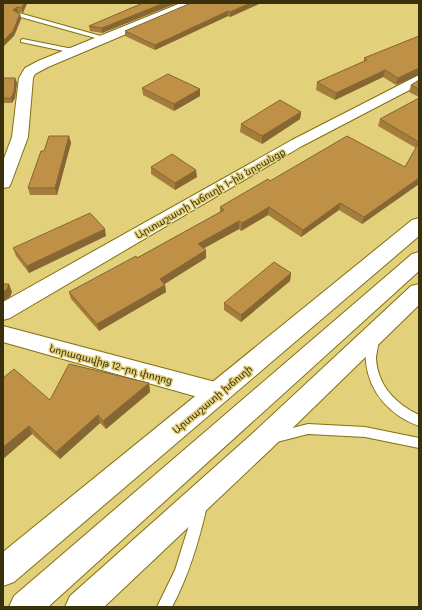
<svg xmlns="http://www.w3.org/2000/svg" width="422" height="610" font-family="'DM Sans','Noto Sans Armenian',sans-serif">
<rect width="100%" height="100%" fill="#e2d07b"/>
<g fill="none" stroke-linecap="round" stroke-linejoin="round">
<defs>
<g id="service">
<path d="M19 13 108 38 109 39 106 41 17 16 16 15Z"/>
<path d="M23 39 73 49 76 51 73 53 21 42V40Z"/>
<path d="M373 337 377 338C380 344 376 353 376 359 378 386 396 404 419 415V426C391 416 369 393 366 362 365 354 366 345 369 338Z"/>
<path d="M308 424 365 427 419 438V448L365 437 308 434 273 443 269 442 267 438 269 434 273 433Z"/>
<path d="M201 500 206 502 207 506C199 541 189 575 172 607H157L175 570 195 506 196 502Z"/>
</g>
<g id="minor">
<path d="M181 3H197L195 5 48 67 35 74 33 78 28 137 11 183 9 187 3 188V161L12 137 19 78 25 68 38 61Z"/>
<path d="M419 75V85L302 146 10 318 3 320V302L292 140Z"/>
<path d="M3 326 219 383 227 386 230 393 227 400 219 403 3 342Z"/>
</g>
<path id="tertiary" d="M419 218V236L14 582 3 586V552L412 220Z"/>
<g id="trunk">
<path d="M419 252V271L48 607H9L14 596 412 254Z"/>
<path d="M419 284V305L271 449 104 607H65L70 596 253 433 411 286Z"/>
</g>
</defs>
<use href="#service" stroke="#827011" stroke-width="2"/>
<use href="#minor" stroke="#827011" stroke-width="2"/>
<use href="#tertiary" stroke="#827011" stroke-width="2"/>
<use href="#trunk" stroke="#827011" stroke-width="2"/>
<use href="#service" fill="#fff" fill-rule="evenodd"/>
<use href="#minor" fill="#fff" fill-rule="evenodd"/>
<use href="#tertiary" fill="#fff" fill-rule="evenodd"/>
<use href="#trunk" fill="#fff" fill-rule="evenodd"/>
</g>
<g fill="#a47d3d">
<path d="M3 3H27L23 13 18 12H17L20 14 21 19 14 36Z"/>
<path d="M143 3H177L102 33 90 31 89 26Z"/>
<path d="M261 3 230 17 228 16 155 50 125 36V31Z"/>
<path d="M419 36 396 85 383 77 335 100 316 90 317 82 364 61V58Z"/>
<path d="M3 78H15L17 83 15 98 12 103H3Z"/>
<path d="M419 81V97L409 92 411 85Z"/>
<path d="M142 88 200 89V96L174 111 143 95Z"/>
<path d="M419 98V184L362 224 339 210 301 237 268 215 241 231 239 229 204 248 206 258 164 284 165 285 166 292 99 331 71 299 69 292 137 258 220 212V207L270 181 405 167 416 148 378 126 380 119Z"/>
<path d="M301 112 300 119 262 144 240 132 241 124Z"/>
<path d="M69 136 71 143 57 195H30L28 188 44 151Z"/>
<path d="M151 167 197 177 175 190 151 174Z"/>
<path d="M106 236 29 273 16 256 13 248Z"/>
<path d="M291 273 290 281 241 322 224 310V303Z"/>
<path d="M149 383 150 392 106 429 100 423 60 459 32 434 3 459 50 400Z"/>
</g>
<g fill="#866632">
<path d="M24 3H27L23 13 22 8Z"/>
<path d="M164 3H177L102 33V28Z"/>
<path d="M250 3H261L230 17V12Z"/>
<path d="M17 7 18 12 15 15 13 10Z"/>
<path d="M228 11V16L155 50V45Z"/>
<path d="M20 14 21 19 14 36 3 47V41Z"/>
<path d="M419 68V75L396 85 398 78Z"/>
<path d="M385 70 383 77 335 100 336 93Z"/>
<path d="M15 78 17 83 15 98 12 103 11 98Z"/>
<path d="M200 89V96L174 111V104Z"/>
<path d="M301 112 300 119 262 144V136Z"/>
<path d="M69 136 71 143 57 195 55 188Z"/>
<path d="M196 170 197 177 175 190V183Z"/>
<path d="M419 178V184L362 224 364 217Z"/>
<path d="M340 203 339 210 301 237 303 230Z"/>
<path d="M269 207 268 215 241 231 242 223Z"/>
<path d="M239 221V229L199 251 198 244Z"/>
<path d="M105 229 106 236 29 273 27 266Z"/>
<path d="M206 250V258L160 287V279Z"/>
<path d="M291 273 290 281 241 322V315Z"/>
<path d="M9 284 12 292 10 297 3 301V292Z"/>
<path d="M165 285 166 292 99 331 97 324Z"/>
<path d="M149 383 150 392 106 429 103 421Z"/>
<path d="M98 415 100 423 60 459 56 452Z"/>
<path d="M29 426 32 434 3 459V447Z"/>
</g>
<g fill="#bf9147" stroke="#866632">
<path d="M3 3H24L22 8 17 7 13 10 20 14 13 31 3 41Z"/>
<path d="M143 3H164L102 28 89 26Z"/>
<path d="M191 3H250L230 12 228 11 155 45 125 31Z"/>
<path d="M419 36V68L398 78 385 70 336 93 317 82 367 60 364 58Z"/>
<path d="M168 74 200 89 174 104 142 88Z"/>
<path d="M3 78H15L14 92 11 98H3Z"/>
<path d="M419 80V89L411 85Z"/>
<path d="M419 98V142L380 119Z"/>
<path d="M280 100 301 112 262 136 241 124Z"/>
<path d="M49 136H69L55 188H28L41 151H44Z"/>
<path d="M347 136 405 167 419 142V178L364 217 340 203 303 230 269 207 242 223 239 221 198 244 206 250 160 279 165 285 97 324 69 292 136 256 137 258 224 210 220 207 268 179 270 181Z"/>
<path d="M172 154 196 170 175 183 151 167Z"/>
<path d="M90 213 105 229 27 266 13 248Z"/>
<path d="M274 262 291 273 241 315 224 303Z"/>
<path d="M3 284H9L7 289 3 292Z"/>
<path d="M69 364 149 383 103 421 98 415 56 452 29 426 3 447V378L14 369 50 400Z"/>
</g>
<g text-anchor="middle" stroke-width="3" stroke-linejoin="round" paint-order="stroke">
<g font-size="10" fill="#38310c" stroke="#e2d07b">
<text transform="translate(210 193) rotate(-30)" y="4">Արտաշատի խճուղի 1-ին նրբանցք</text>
<text transform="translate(111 364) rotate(15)" y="4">Նորագավիթ 12-րդ փողոց</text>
<text transform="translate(212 399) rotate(-40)" y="4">Արտաշատի խճուղի</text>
</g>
</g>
<rect width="422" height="610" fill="none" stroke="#38310c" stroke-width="8"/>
</svg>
